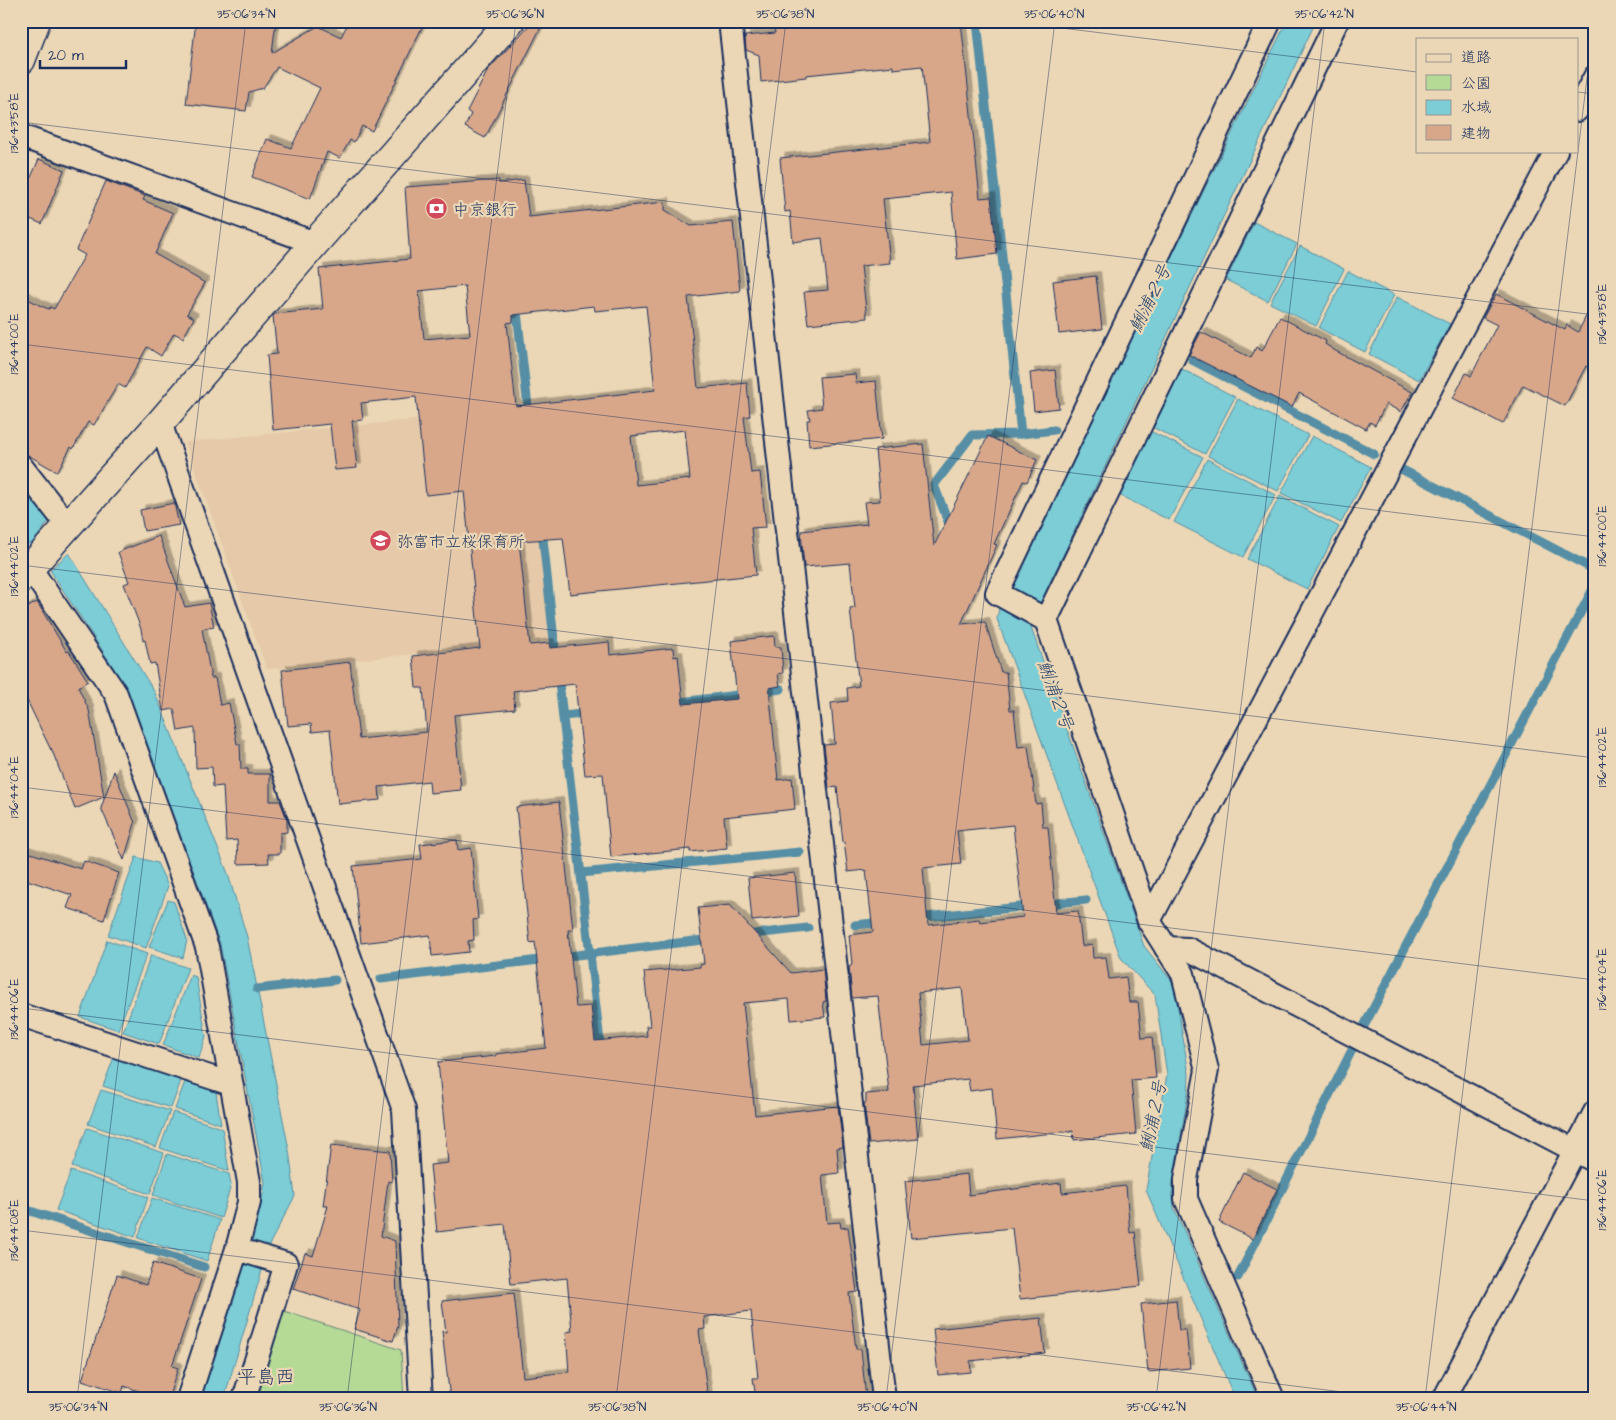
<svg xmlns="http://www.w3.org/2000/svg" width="1616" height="1420" font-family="'Architects Daughter','Klee One',sans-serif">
<defs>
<filter id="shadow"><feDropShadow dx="4.5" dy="-4.5" stdDeviation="0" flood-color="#0004"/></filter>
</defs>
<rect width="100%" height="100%" fill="#ebd7b5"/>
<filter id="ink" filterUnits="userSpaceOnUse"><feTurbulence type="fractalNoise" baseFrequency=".02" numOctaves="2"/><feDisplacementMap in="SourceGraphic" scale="10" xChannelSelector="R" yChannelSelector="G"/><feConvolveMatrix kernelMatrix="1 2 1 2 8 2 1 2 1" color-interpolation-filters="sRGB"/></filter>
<g filter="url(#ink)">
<path fill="#e5c9a8" d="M527 409 553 640 267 669 185 442Z"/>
<path fill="#b4da95" stroke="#68847a" d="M281 1310 401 1350 404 1399H253Z"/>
<g fill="#7ccdd5" stroke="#558ea5">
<path d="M1287 21H1316L1030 625 1144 946 1174 984 1189 1074 1188 1094 1172 1187 1174 1208 1258 1399H1235L1146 1190 1167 1075 1155 995 1121 958 997 619 999 608Z"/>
<path d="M1254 222 1297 244 1268 301 1226 280Z"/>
<path d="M1300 246 1344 269 1316 326 1270 303Z"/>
<path d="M1348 271 1394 295 1365 352 1319 328Z"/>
<path d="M1397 297 1450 324 1419 380 1369 354Z"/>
<path d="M1180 368 1235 397 1205 454 1152 427Z"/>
<path d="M1238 399 1308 435 1278 491 1208 456Z"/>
<path d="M1150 431 1203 457 1169 520 1119 495Z"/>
<path d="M1312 436 1371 467 1341 523 1281 493Z"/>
<path d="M1207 459 1276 495 1243 557 1174 522Z"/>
<path d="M21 484 49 521 30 546 21 532Z"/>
<path d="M1280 496 1339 527 1307 589 1247 559Z"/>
<path d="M69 553 155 693 227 871 247 937 289 1150 295 1196 270 1243 224 1399H200L262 1201 265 1182 220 944 126 687 50 570Z"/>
<path d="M136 857 157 863 168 886 146 948 108 935Z"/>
<path d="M168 900 174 902 187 940 183 958 149 947Z"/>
<path d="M107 940 147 954 118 1030 80 1017Z"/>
<path d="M151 955 188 968 159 1044 123 1032Z"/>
<path d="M191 975 196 977 206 1036 199 1058 163 1045Z"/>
<path d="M116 1052 183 1075 171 1108 103 1086Z"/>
<path d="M187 1076 215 1086 221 1124 175 1109Z"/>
<path d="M101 1090 170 1111 156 1147 88 1124Z"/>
<path d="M173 1112 222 1128 229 1171 160 1148Z"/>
<path d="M87 1128 164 1153 150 1194 72 1167Z"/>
<path d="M167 1154 229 1174 231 1185 221 1218 153 1195Z"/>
<path d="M71 1171 148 1197 135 1237 56 1210Z"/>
<path d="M152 1198 220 1220 207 1261 138 1238Z"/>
</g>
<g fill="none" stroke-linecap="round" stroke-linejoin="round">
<g stroke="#558ea5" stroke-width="9">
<path d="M977 21 1021 434"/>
<path d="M516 304 529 415"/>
<path d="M1192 360 1374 454"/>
<path d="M1401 469 1595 570"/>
<path d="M951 529 934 485 972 435 1021 434 1054 430"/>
<path d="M542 530 556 658"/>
<path d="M558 674 601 1051"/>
<path d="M759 692 781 689"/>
<path d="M672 703 746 694"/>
<path d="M563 716 590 713"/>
<path d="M581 873 800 852"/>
<path d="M917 918 1086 900"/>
<path d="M855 925 882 922"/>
<path d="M744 935 808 928"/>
<path d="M560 957 711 939"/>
<path d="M381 979 548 959"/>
<path d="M257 989 335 980"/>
<path d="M1363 1028 1595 585"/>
<path d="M21 1208 204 1267"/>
<path d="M1238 1277 1354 1046"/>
</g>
</g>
<g fill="#d8a78a" stroke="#1b2f5e" fill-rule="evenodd" filter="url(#shadow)">
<path d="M196 21H276L272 53 318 26 341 37 349 21H425L372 131 362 126 354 142 350 140 340 158 327 152 310 199 252 177 267 139 291 148 320 88 277 67 263 88 249 92 246 111 186 104Z"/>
<path d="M533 21H544L485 138 465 127 471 114 467 111 488 70Z"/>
<path d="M773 21H961L980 198 991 197 997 254 957 259 951 192 883 199 890 263 861 266 867 318 808 324 804 292 828 290 822 238 793 242 790 211 785 212 780 158 930 142 922 66 893 69V66L806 75V77L761 82 759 55 746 50 745 36 775 33Z"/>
<path d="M39 159 64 170 42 224 21 215V200Z"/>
<path d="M499 180V183L524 180 529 217 665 202V210L691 226 733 222 740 291 688 297 698 388 747 383 750 416 744 417 751 473 760 472 766 527 751 528 756 575 570 594 563 538 519 541 530 645 549 643 550 648 609 642 610 655 673 648 674 657 678 656 683 704 737 699 731 641 774 636 775 647H781L783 673 778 674 780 686 769 688 778 780 792 778 795 809 724 817 727 848 690 852V849L611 857 603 774 585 775 575 684 513 691 515 709 454 715 461 790 430 793 429 781 379 787 380 800 338 804 330 730 312 732 311 724 288 726 282 670 350 662 359 739 427 732 423 688H416L413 656 480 648 464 491 426 495 416 397 361 403 363 420 352 421 357 468 335 470 330 424 273 430 267 355 277 354 273 316 275 314 323 309 319 269 410 259 405 187ZM465 286 470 335 424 339 419 291ZM594 306 595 311 646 306 655 390 516 406 507 323 513 322V315ZM685 430 690 479 636 485 631 436Z"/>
<path d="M106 181 145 196 143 200 173 213 155 254 205 283 187 314 194 318 183 338 174 333 161 356 147 347 125 388 118 384 94 425 88 422 73 449 71 447 57 472 21 451V295L41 306 49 309 50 307 54 309 85 255 76 250Z"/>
<path d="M1096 276 1102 329 1059 334 1053 281Z"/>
<path d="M1496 294 1565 330 1567 325 1578 332 1595 299V371L1586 366 1565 406 1523 385 1503 424 1453 398 1466 373 1471 376 1497 325 1483 318Z"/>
<path d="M1280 317 1326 341 1325 344 1334 350 1412 392 1401 412 1386 404 1375 425 1370 422 1366 429 1299 393 1292 407 1189 355 1201 332 1251 358 1256 347 1262 351Z"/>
<path d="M1055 370 1059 408 1034 411 1030 373Z"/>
<path d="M855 374 856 383 876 381 882 439 809 446 807 420H810L808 410 822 408 819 377Z"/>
<path d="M988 436 1037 460 1027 482 1023 481 994 544 997 545 961 624 985 622 1001 672H1006L1010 710H1014L1018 747 1028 746 1036 804 1041 803 1043 827H1048L1056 913 1078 911 1082 946 1092 944 1093 958 1106 957 1109 979 1126 977 1129 1002H1138L1142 1038 1152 1037 1156 1078 1131 1080 1136 1134 1074 1140 1073 1131 997 1139 992 1088 970 1091 968 1079 913 1085 918 1139 869 1144 864 1103H866V1094L889 1092 878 996 852 998 849 967 851 966 852 964 849 935 873 932 866 870 848 872 844 842H843L837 787 829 788 824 745 835 744 831 703 848 701 847 688 859 686 850 609 855 608 850 563 804 567 801 531 867 524 864 502 880 501 875 449 923 444 934 546ZM1013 825 1023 917 980 922 979 919 928 925 923 868 961 864 957 831ZM962 988 968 1040 923 1045 918 993Z"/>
<path d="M174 503 179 525 144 531 140 510Z"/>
<path d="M159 536 185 607 209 603 214 627 202 629 211 678H215L220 705 229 703 237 744H240L241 769H248V774H270V801H280L287 819V832L280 833V854H268L269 863 238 864 237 840 226 841 223 786 213 787 212 767 196 768 195 728 178 731 174 709 163 711 155 663 150 664 145 640 143 641 141 629 124 584 129 582 118 552Z"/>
<path d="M37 602 67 652 69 651 88 681 78 687 89 710 104 797 75 809 51 748V750L21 688V611Z"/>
<path d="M114 771 135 823 124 860 101 808Z"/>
<path d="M559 802 573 930H568L576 1007 591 1006 595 1041 647 1036 646 1026H650L644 972 700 967V965L704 964 698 908 730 905 791 973 823 969 826 1001 823 1002 825 1017 791 1020 789 999 743 1003 755 1115 838 1106 843 1147 837 1148 839 1173 822 1175 827 1223 840 1222 841 1228 848 1227 857 1292 849 1293 856 1349H861L866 1399H756L753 1378H758L751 1311 704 1317 705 1329 699 1330 708 1399H450L442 1331 446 1332 442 1301 514 1293 523 1377 569 1372 566 1332 572 1331 567 1278 511 1284 505 1224 437 1232 430 1165 448 1163 438 1062 496 1056V1054L546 1048 535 942 530 943 516 807Z"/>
<path d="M457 840 458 850 471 848 478 919 473 920 474 940 468 941 469 952 432 956 430 935 361 943 353 866 422 859 420 844Z"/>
<path d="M21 850 81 869 84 861 119 873 104 920 67 908 72 895 21 878Z"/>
<path d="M795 873 799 916 752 921 748 878Z"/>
<path d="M331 1145 390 1151 392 1182 388 1181 381 1236 395 1241 398 1326 393 1341 354 1329 360 1310 293 1289 305 1253 313 1256 328 1206H323Z"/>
<path d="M1243 1172 1277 1189 1253 1239 1219 1222Z"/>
<path d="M967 1174 969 1195 1061 1183 1062 1193 1126 1186 1130 1233 1135 1232 1141 1286 1020 1299 1012 1228 911 1238 905 1181Z"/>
<path d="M153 1263 201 1279 172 1366 178 1368 168 1399H163L124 1386 122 1393 82 1380 117 1275 146 1285Z"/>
<path d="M1176 1300 1179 1330H1186L1190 1368 1148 1372 1141 1304Z"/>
<path d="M1041 1318 1045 1353 970 1361 971 1372 938 1375 933 1329Z"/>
</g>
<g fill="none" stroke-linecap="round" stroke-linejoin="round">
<defs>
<g id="minor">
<path d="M730 21 884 1399"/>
<path d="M1270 21 997 593 1046 620 1149 921 1183 974 1207 1070 1186 1179V1199L1273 1399"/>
<path d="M1577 110 1595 77"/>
<path d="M21 136 315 243"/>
<path d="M160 423 404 1110 421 1399"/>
<path d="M21 466 68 526"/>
<path d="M30 568 116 694 207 947 249 1182V1202L237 1249 188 1399"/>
<path d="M1046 620 1337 21"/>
<path d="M1149 921 1556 151"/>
<path d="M1166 948 1188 949 1595 1161"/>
<path d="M21 1015 231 1084"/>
<path d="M237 1249 286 1264 244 1399"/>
<path d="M1444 1399 1595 1112"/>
</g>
<path id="tertiary" d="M21 578 160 423 315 243 510 21"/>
<path id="secondary" d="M21 60 36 21"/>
</defs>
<use href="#minor" stroke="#1b2f5e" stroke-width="26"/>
<use href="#tertiary" stroke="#1b2f5e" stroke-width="31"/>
<use href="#secondary" stroke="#1b2f5e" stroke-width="31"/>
<use href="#minor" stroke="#ebd7b5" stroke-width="22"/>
<use href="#tertiary" stroke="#ebd7b5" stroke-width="28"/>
<use href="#secondary" stroke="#ebd7b5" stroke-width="28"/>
</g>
</g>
<path fill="none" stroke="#1b2f5e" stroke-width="1" stroke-opacity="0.45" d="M1005 21 1417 72M1577 92 1595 94M21 122 1595 315M21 344 1595 537M21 565 1595 758M21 787 1595 980M21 1008 1595 1201M21 1230 1400 1399M77 1399 246 21M347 1399 516 21M616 1399 786 21M886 1399 1055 21M1156 1399 1325 21M1425 1399 1594 21"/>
<defs>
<symbol id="bank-disc" viewBox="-11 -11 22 22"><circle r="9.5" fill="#d1495b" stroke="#ebd7b5"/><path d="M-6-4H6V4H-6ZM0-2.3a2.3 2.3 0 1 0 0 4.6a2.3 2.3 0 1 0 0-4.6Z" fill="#fff"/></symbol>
<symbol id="school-disc" viewBox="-11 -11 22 22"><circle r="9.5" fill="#d1495b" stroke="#ebd7b5"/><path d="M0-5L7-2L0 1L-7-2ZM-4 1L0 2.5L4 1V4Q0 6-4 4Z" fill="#fff"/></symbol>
</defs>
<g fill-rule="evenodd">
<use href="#bank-disc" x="424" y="196" width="25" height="25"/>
<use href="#school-disc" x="368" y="528" width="25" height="25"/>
</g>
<g text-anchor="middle" stroke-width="4.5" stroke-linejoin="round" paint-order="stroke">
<g font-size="16" fill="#1b2f5e" stroke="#ebd7b5" text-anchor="start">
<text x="453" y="215">中京銀行</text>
<text x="397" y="547">弥富市立桜保育所</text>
</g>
<g font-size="18" font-style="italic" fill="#2a4770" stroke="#ebd7b5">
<text transform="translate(1150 298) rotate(-64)" y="6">鯏浦２号</text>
<text transform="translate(1056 695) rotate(70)" y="6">鯏浦２号</text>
<text transform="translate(1153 1116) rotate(-78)" y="6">鯏浦２号</text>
</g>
<g font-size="19" fill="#1b2f5e" stroke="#ebd7b5">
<text x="266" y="1383">平島西</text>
</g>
</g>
<rect width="1616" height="1420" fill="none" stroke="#ebd7b5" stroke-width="55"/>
<rect x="1416" y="38" width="162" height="115" fill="#ebd7b5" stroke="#989492"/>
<rect x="1426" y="54" width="25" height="8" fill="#ebd7b5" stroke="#989492"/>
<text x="1461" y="62" font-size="15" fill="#1b2f5e">道路</text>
<rect x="1426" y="75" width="25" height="15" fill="#b4da95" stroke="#989492"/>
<text x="1461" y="88" font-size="15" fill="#1b2f5e">公園</text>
<rect x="1426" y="100" width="25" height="15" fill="#7ccdd5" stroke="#989492"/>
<text x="1461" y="112" font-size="15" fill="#1b2f5e">水域</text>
<rect x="1426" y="125" width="25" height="15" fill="#d8a78a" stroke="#989492"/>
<text x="1461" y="138" font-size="15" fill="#1b2f5e">建物</text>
<path d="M40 60v8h86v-8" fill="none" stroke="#1b2f5e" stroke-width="2.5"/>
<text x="48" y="60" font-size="15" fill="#1b2f5e" stroke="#ebd7b5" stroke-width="4" paint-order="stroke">20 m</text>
<rect x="28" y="28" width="1560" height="1364" fill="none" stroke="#1b2f5e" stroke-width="2"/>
<g font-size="12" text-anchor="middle" fill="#1b2f5e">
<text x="246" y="18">35°06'34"N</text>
<text x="515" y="18">35°06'36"N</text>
<text x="785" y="18">35°06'38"N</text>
<text x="1054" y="18">35°06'40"N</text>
<text x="1324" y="18">35°06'42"N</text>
<text transform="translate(14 123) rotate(-90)" y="4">136°43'58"E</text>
<text transform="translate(1602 314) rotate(-90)" y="4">136°43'58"E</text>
<text transform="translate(14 344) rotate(-90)" y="4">136°44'00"E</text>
<text transform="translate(1602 536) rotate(-90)" y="4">136°44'00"E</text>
<text transform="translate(14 566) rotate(-90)" y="4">136°44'02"E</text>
<text transform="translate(1602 757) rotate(-90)" y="4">136°44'02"E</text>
<text transform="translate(14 787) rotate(-90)" y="4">136°44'04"E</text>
<text transform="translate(1602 979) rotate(-90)" y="4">136°44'04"E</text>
<text transform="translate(14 1009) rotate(-90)" y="4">136°44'06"E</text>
<text transform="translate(1602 1200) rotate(-90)" y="4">136°44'06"E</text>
<text transform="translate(14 1230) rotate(-90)" y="4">136°44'08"E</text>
<text x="78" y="1411">35°06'34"N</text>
<text x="348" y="1411">35°06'36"N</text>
<text x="617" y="1411">35°06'38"N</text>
<text x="887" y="1411">35°06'40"N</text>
<text x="1156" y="1411">35°06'42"N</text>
<text x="1426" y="1411">35°06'44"N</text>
</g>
</svg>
